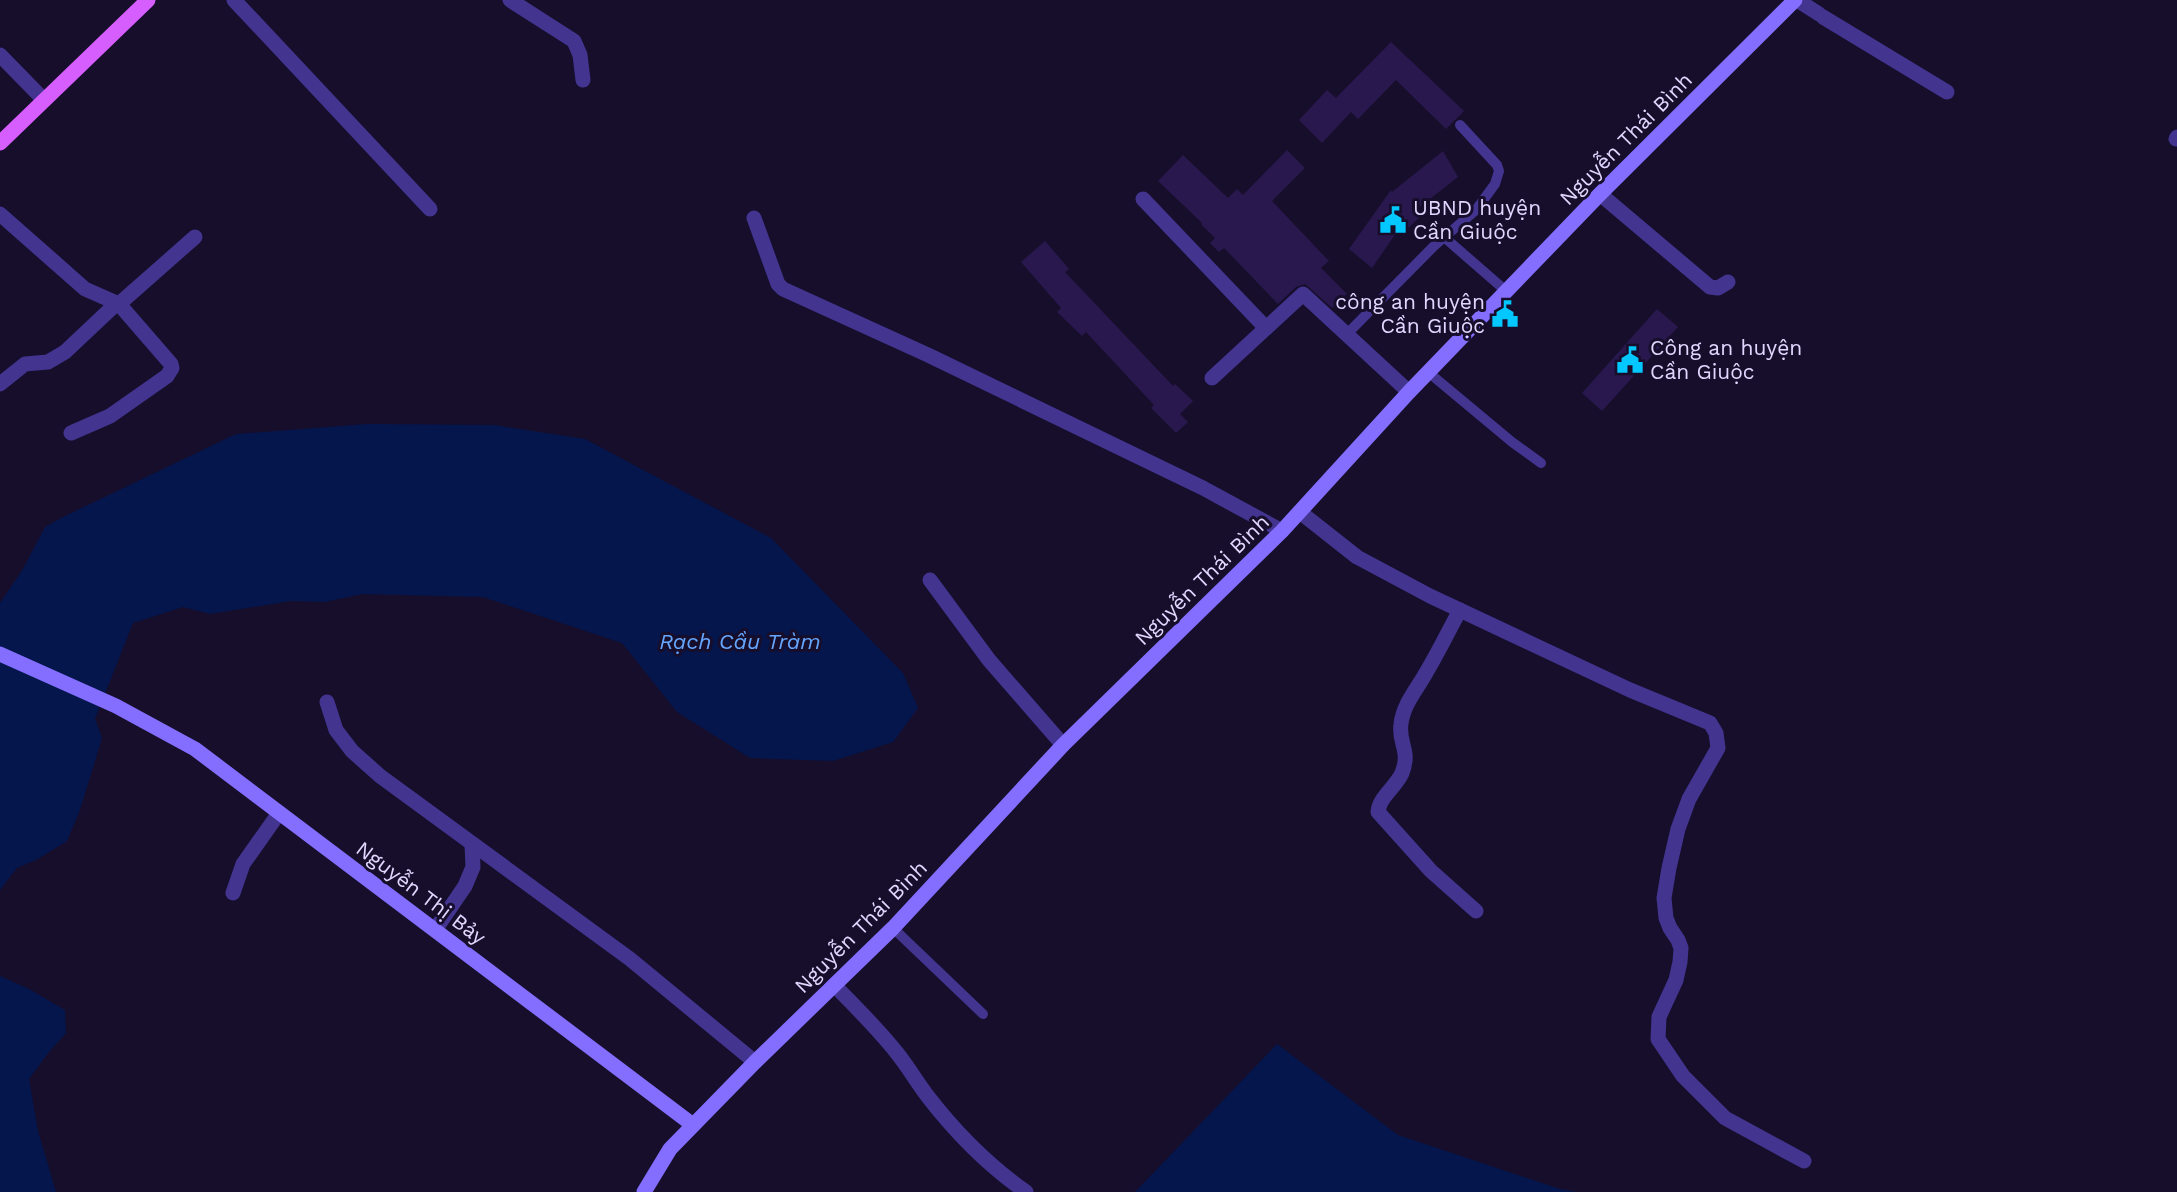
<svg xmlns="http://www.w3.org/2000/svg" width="2177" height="1192" font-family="'Work Sans',sans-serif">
<rect width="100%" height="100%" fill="#160e2b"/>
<g fill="#05164d">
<path d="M367 424 494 425 585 439 771 538 903 673 918 708 893 742 833 761 750 758 677 712 622 643 483 597 362 594 325 602 291 601 210 614 183 607 133 623 95 719 102 738 80 810 67 841 38 859 17 868 0 890V603L23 569 45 527 63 517 236 434Z"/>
<path d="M0 976 29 989 65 1010 66 1033 49 1052 29 1079 38 1131 56 1192H0Z"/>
<path d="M1277 1044 1398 1135 1560 1189 1577 1192H1135Z"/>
</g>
<g fill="#29184e">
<path d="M1391 42 1464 111 1446 129 1396 80 1358 119 1351 112 1322 143 1299 120 1327 90 1336 98Z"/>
<path d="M1287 150 1305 168 1272 201 1329 261 1321 268 1347 294 1332 308 1305 284 1296 287 1278 304 1224 248 1219 252 1210 243 1215 238 1201 224 1202 223 1158 181 1183 155 1228 198 1237 189 1243 195Z"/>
<path d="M1443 151 1458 177 1417 209 1422 215 1406 230 1401 226 1372 268 1349 249 1391 190 1392 192Z"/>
<path d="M1045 241 1069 269 1065 272 1173 386 1175 384 1193 401 1180 414 1188 422 1176 433 1151 408 1154 405 1086 332 1082 336 1057 312 1061 308 1021 262Z"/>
<path d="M1657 309 1678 327 1602 411 1582 393Z"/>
</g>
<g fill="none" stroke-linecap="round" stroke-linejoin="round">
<g stroke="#42348f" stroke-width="10">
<path d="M1444 237 1506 291"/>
<path d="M1347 334 1434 246 1476 210 1495 184 1499 171 1497 165 1460 125"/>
<path d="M1428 372 1512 442 1541 463"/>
<path d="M893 928 983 1014"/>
</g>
<g stroke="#42348f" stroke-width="15">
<path d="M234 0 430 209"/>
<path d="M510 0 574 41 580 55 583 80"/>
<path d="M1797 0 1819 14"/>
<path d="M1823 17 1947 92"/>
<path d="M0 55 44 100"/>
<path d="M2176 139 2177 137"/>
<path d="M1600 194 1710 287 1718 288 1728 282"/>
<path d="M1143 199 1266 328"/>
<path d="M0 214 85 289 119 304 171 364 172 368 167 376 110 416 71 433"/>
<path d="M754 218 778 284 783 289 928 355 1203 488 1282 531"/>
<path d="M119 304 195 237"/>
<path d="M1212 378 1303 294 1409 392"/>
<path d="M0 384 25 364 48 362 65 352 117 303"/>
<path d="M1300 512 1357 557 1430 596 1630 690 1710 723 1716 733 1718 748 1689 799 1678 829 1669 868 1664 898 1666 918 1670 928 1678 940 1681 948 1680 962 1676 980 1659 1017 1658 1039 1683 1076 1725 1118 1804 1161"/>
<path d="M930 580 989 660 1063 745"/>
<path d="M1460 610C1449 630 1439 651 1427 671 1418 688 1403 704 1401 724 1398 744 1411 750 1402 773 1396 787 1379 797 1378 812L1431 871 1476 911"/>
<path d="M327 702 336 730 352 751 380 776 630 959 755 1062"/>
<path d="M233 893 243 864 279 813"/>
<path d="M435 930 465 886 473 867 472 845"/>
<path d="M834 985C856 1007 878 1029 897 1053 909 1068 918 1084 929 1098 957 1134 989 1166 1026 1192"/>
</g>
<g stroke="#836eff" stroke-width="15">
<path d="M0 654 116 706 195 749 693 1125"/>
<path d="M644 1192 670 1149 755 1062 893 928 1063 745 1282 531 1409 392 1600 194 1795 0"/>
</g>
<path stroke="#d65eff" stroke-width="15" d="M0 143 148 0"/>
</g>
<defs>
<symbol id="civic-bare" viewBox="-9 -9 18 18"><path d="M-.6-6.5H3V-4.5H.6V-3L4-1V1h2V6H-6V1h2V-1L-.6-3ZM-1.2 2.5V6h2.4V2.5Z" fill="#03c8ff" stroke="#160e2b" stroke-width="2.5" paint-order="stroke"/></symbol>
</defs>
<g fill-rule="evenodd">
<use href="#civic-bare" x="1374" y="201" width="38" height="38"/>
<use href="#civic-bare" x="1486" y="295" width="38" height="38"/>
<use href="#civic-bare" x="1611" y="341" width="38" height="38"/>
</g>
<g text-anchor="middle" stroke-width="6" stroke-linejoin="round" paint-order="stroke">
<g font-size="21" fill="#e1d7ff" stroke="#160e2b">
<text transform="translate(1626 139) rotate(-45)" y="7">Nguyễn Thái Bình</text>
<text transform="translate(1202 580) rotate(-44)" y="7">Nguyễn Thái Bình</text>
<text transform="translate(421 893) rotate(37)" y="7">Nguyễn Thị Bảy</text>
<text transform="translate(861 927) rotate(-45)" y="7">Nguyễn Thái Bình</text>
</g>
<g font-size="21" fill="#e1d7ff" stroke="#160e2b" text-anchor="start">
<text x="1413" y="215">UBND huyện<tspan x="1413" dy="24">Cần Giuộc</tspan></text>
<text x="1485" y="309" text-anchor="end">công an huyện<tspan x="1485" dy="24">Cần Giuộc</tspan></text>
<text x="1650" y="355">Công an huyện<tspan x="1650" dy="24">Cần Giuộc</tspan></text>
</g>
<g font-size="22" font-style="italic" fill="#65a6ff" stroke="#160e2b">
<text x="740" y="649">Rạch Cầu Tràm</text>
</g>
</g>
</svg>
